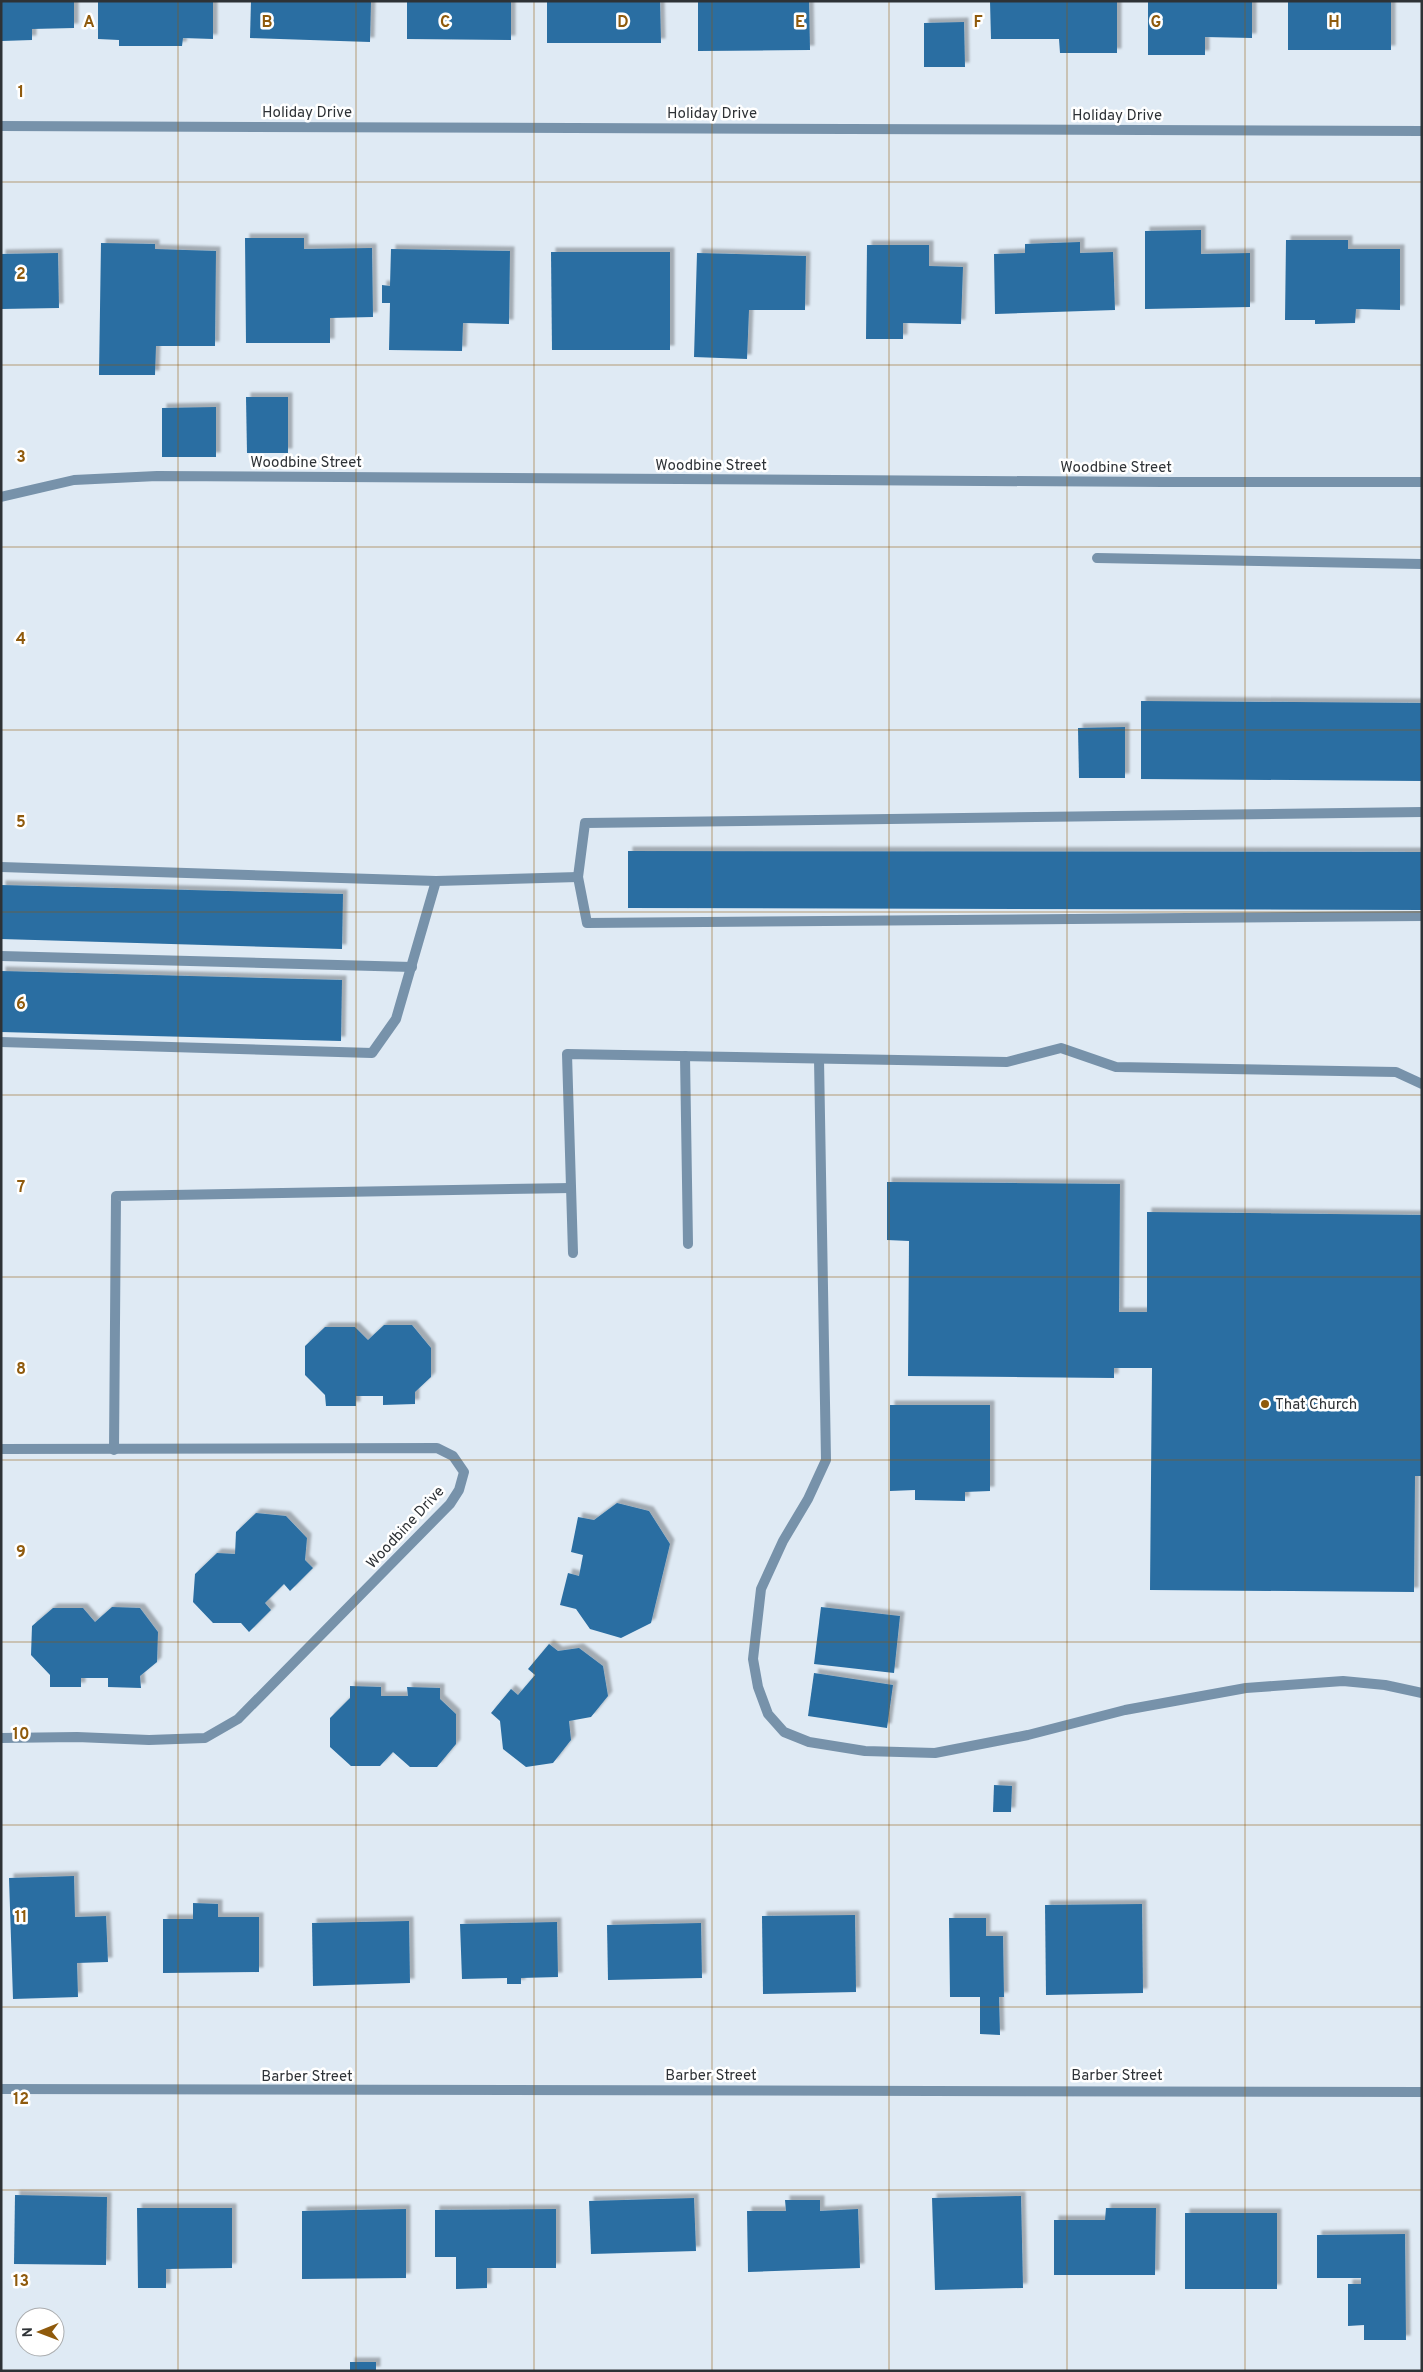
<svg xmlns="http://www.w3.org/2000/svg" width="1423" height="2372" font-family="Overpass,sans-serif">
<defs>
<filter id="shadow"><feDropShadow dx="4.5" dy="-4.5" stdDeviation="1" flood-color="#0004"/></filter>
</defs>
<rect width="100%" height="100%" fill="#dfeaf4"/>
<g fill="#2a6ea2" filter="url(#shadow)">
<path d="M1 1H74V28L32 29V40L2 41Z"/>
<path d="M98 1H213V39L183 38 182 46H119V40L98 39Z"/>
<path d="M251 1H371L370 42 250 38Z"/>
<path d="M407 1H511V40L407 39Z"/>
<path d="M547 1H660L661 43H547Z"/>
<path d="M698 1H809L810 50 698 51Z"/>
<path d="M990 1H1117V53H1060L1059 39H991Z"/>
<path d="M1148 1H1252V38L1205 37V55H1148Z"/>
<rect x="1288" y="1" width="103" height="49"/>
<path d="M964 22 965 67H924V23Z"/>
<path d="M1201 230V254L1250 253V307L1145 309V231Z"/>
<path d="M245 238H304V249L372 248 373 317 330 318V343H246Z"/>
<path d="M1286 240H1348V249H1400V310L1356 309 1355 323 1315 324V320H1285Z"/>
<path d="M1080 242V253L1113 252 1115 310 995 314 994 254 1025 253V244Z"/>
<path d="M101 243 155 244V249L216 251 215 346H156L155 375H99Z"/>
<path d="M867 245H929V266L963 267 961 324 903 323V339H866Z"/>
<path d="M391 249 510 251 509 324 463 323 462 351 389 350 390 303H382V285L390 286Z"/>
<path d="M551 252H670V350H552Z"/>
<path d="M58 253 59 308 1 309V254Z"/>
<path d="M697 253 806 256 805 310H749L747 359 694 357Z"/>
<path d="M246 397H288V453H247Z"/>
<path d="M216 407V457H162V408Z"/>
<path d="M1141 701 1422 703V781L1141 779Z"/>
<path d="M1125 727V778H1079L1078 728Z"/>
<path d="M628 851 1422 852V910L628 908Z"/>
<path d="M1 885 343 894 342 949 1 939Z"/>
<path d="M1 971 342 980 341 1041 1 1032Z"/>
<path d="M887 1182 1120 1184 1119 1312H1147V1212L1422 1215V1476H1415L1414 1592 1150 1590 1152 1368H1114V1378L908 1376 909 1241 887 1240Z"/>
<path d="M384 1325H412L431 1348V1377L415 1392V1404L383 1405V1396H356V1406H326L325 1395 305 1375V1346L325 1327H355L368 1340Z"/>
<path d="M890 1405H990V1491L965 1492V1501L915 1500V1490L890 1491Z"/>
<path d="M617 1503 649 1511 670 1544 651 1623 621 1638 590 1629 576 1609 560 1605 568 1573 579 1576 583 1555 571 1552 578 1517 594 1520Z"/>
<path d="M256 1513 286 1516 307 1538 305 1560 313 1568 290 1591 284 1584 265 1603 271 1610 249 1632 241 1623H213L193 1602 195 1574 217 1553 235 1554 236 1532Z"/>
<path d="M112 1607 140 1608 158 1632 157 1662 140 1676 141 1688 108 1687V1678H81V1687H50V1675L31 1655 32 1626 53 1608H83L95 1622Z"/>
<path d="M821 1607 900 1616 894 1673 814 1664Z"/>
<path d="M549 1644 558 1651 579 1648 603 1666 608 1696 591 1717 569 1721 571 1740 553 1763 526 1767 503 1749 500 1721 491 1713 511 1689 518 1695 535 1675 528 1669Z"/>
<path d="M814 1673 893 1685 887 1728 808 1716Z"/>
<path d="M350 1686 381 1687V1696H408L407 1687 440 1688V1699L456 1714V1744L437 1767H410L393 1752 380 1766H351L330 1747V1718L350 1698Z"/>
<path d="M994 1785 1012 1786 1011 1812H993Z"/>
<path d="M74 1876 75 1917 106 1916 108 1962 77 1963 78 1997 13 1999 9 1878Z"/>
<path d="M193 1903 218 1904V1917H259V1972L163 1973V1919H193Z"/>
<path d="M1142 1904 1143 1993 1046 1995 1045 1905Z"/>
<path d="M855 1915 856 1992 763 1994 762 1916Z"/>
<path d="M949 1918H986V1936H1003L1004 1997H999L1000 2035 980 2034V1997H950Z"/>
<path d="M409 1921 410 1983 313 1986 312 1923Z"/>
<path d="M557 1922 558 1977 521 1978V1984H507V1978L462 1979 460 1924Z"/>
<path d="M701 1923 702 1978 608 1980 607 1925Z"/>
<path d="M15 2195 107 2197 106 2265 14 2264Z"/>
<path d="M1021 2196 1023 2288 935 2290 932 2198Z"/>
<path d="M694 2198 696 2251 591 2254 589 2201Z"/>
<path d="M785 2200H820V2211L858 2209 860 2268 748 2272 747 2211H786Z"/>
<path d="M137 2208H232V2268L166 2269V2288H138Z"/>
<path d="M1106 2208H1156L1155 2275H1054V2220H1105Z"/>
<path d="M406 2209V2278L302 2279V2211Z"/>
<path d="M556 2209V2268H487V2288L456 2289V2257H435V2210Z"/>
<rect x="1185" y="2213" width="92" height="76"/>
<path d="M1405 2234 1406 2340H1364V2325L1348 2326V2284H1361V2278H1317V2235Z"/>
<rect x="350" y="2362" width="26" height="9"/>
</g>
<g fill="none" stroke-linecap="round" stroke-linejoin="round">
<g stroke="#7792aa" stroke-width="10">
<path d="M1097 558 1422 564"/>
<path d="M1422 812 585 823 578 877 587 923 1422 916"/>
<path d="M1 867 436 881 578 877"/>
<path d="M1 956 412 967"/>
<path d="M1 1042 372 1053 396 1019 436 881"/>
<path d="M685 1056 688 1244"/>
<path d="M819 1059 826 1460 808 1499 783 1541 761 1589 753 1659 758 1687 768 1714 784 1732 809 1742 865 1751 935 1753 1028 1735 1125 1710 1246 1688 1343 1681 1385 1685 1422 1693"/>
<path d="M573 1253 567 1054 1007 1062 1061 1048 1116 1067 1396 1072 1422 1084"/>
<path d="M1 1449 437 1448 453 1456 464 1472 459 1490 450 1504 238 1719 205 1738 149 1740 77 1737 1 1738"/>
<path d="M114 1450 116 1196 571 1188"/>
</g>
<g stroke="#7792aa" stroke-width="10">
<path d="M1 126 1422 131"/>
<path d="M1 497 74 480 157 476 1163 482H1422"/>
<path d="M1 2089 1422 2092"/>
</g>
</g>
<path fill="none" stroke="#8f5a0c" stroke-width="1" stroke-opacity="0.55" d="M178 1V2371M356 1V2371M534 1V2371M712 1V2371M889 1V2371M1067 1V2371M1245 1V2371M1 182H1422M1 365H1422M1 547H1422M1 730H1422M1 912H1422M1 1095H1422M1 1277H1422M1 1460H1422M1 1642H1422M1 1825H1422M1 2007H1422M1 2190H1422"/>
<circle fill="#8f5a0c" stroke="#fff" stroke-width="2" cx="1265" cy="1404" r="5"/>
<g text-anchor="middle" stroke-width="5" stroke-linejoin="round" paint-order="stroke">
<g font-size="15" fill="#2e3236" stroke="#fff">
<text x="307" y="117">Holiday Drive</text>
<text x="712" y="118">Holiday Drive</text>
<text x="1117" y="120">Holiday Drive</text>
<text x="306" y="467">Woodbine Street</text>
<text x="711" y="470">Woodbine Street</text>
<text x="1116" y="472">Woodbine Street</text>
<text transform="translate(405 1527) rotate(-47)" y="5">Woodbine Drive</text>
<text x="711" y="2080">Barber Street</text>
<text x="1117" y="2080">Barber Street</text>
<text x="307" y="2081">Barber Street</text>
</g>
<g font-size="15" fill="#2e3236" stroke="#fff" text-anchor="start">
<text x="1275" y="1409">That Church</text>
</g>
</g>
<g font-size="16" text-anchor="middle" font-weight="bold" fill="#8f5a0c" stroke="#fff" stroke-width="5" stroke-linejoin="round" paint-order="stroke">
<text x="89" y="27">A</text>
<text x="267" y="27">B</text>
<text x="445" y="27">C</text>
<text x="623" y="27">D</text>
<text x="800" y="27">E</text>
<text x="978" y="27">F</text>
<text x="1156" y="27">G</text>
<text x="1334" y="27">H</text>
<text x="21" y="97">1</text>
<text x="21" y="279">2</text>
<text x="21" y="462">3</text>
<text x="21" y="644">4</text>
<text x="21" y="827">5</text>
<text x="21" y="1009">6</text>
<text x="21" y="1192">7</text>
<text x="21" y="1374">8</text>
<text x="21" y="1557">9</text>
<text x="21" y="1739">10</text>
<text x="21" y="1922">11</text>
<text x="21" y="2104">12</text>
<text x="21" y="2286">13</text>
</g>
<rect width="1423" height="2372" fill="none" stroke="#2e3236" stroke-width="5"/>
<g transform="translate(40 2332) rotate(269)"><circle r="24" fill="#ffffff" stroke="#abadaf"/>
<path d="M0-4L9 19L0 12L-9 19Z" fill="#8f5a0c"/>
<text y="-8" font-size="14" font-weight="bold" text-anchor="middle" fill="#2e3236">N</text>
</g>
</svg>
